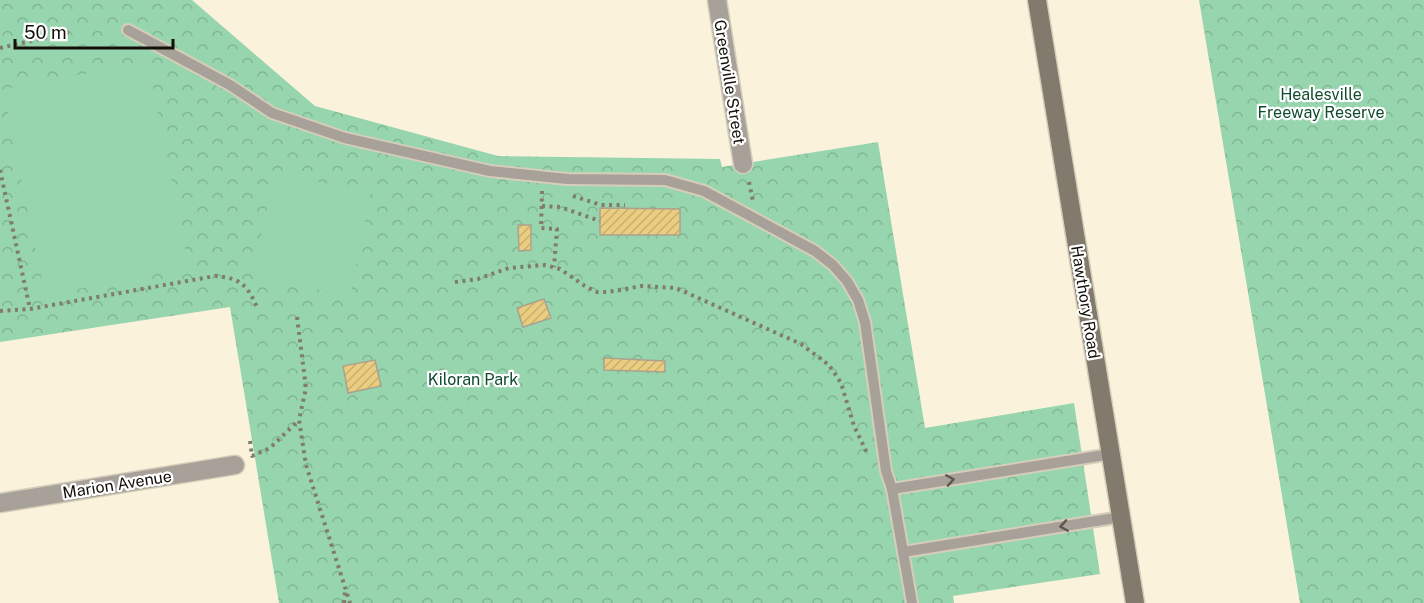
<svg xmlns="http://www.w3.org/2000/svg" width="1424" height="603" font-family="'Public Sans',sans-serif">
<defs>
<pattern id="park-crowns" width="20" height="18" patternUnits="userSpaceOnUse" patternTransform="scale(1.5)"><rect width="20" height="18" fill="#96d5ad"/><path d="M2 6a3 3 0 1 1 6 0M12 15a3 3 0 1 1 6 0" fill="none" stroke="#80b694"/></pattern>
<pattern id="building-hatch" width="6" height="6" patternUnits="userSpaceOnUse" patternTransform="scale(1.5)"><rect width="6" height="6" fill="#ebcd81"/><path d="M-1 1l2-2M0 6l6-6M5 7l2-2" fill="none" stroke="#c9af6e"/></pattern>
</defs>
<rect width="100%" height="100%" fill="#fbf2dc"/>
<g fill="url(#park-crowns)">
<path d="M0 0H192L315 106 498 156 720 159 722 167 878 142 925 428 1074 403 1100 574 953 596 954 603H279L230 307 0 342Z"/>
<path d="M1199 0H1424V603H1300Z"/>
</g>
<g fill="#96d5ad">
<path d="M148 62 189 268 45 295 3 89Z"/>
<path d="M274 174 371 191 350 297 253 276Z"/>
</g>
<g fill="url(#building-hatch)" stroke="#aba28e" stroke-width="1.5">
<path d="M600 208 680 209V235H600Z"/>
<path d="M518 225H531V250L519 251Z"/>
<path d="M544 299 551 318 523 327 517 308Z"/>
<path d="M604 358 665 361V372L604 370Z"/>
<path d="M375 360 381 386 348 393 343 366Z"/>
</g>
<g fill="none" stroke-linecap="round" stroke-linejoin="round">
<defs>
<g id="lane">
<path d="M128 30 230 85 272 113 345 138 490 171 567 179 665 180 704 191 815 251 833 265 847 281 858 300 865 322 886 471 892 489 912 603"/>
<path d="M892 489 1111 454"/>
<path d="M903 552 1121 517"/>
</g>
<g id="street">
<path d="M717 0 743 164"/>
<path d="M0 503 235 465"/>
</g>
<path id="secondary" d="M1037 0 1135 603"/>
</defs>
<use href="#lane" stroke="#d6ceba" stroke-width="14"/>
<use href="#street" stroke="#d6ceba" stroke-width="21"/>
<use href="#secondary" stroke="#d6ceba" stroke-width="21"/>
<g stroke="#817b6d" stroke-width="4" stroke-dasharray="3 4.5" stroke-linecap="butt">
<path d="M0 48 70 32"/>
<path d="M0 170 30 309"/>
<path d="M749 182 753 201"/>
<path d="M542 191 541 228 557 229 554 267"/>
<path d="M573 196 601 205H625"/>
<path d="M542 206 560 207 600 221"/>
<path d="M455 282 478 279 509 268 545 265 560 269 585 286 597 292H608L642 286 676 288 801 344 829 365 841 383 854 426 867 453"/>
<path d="M0 311 30 309 215 276C242 278 248 286 258 310"/>
<path d="M297 317 306 388 299 420 306 465 350 603"/>
<path d="M250 441 252 456 270 448 298 421"/>
<path d="M344 603 345 592"/>
</g>
<use href="#lane" stroke="#a7a199" stroke-width="10"/>
<use href="#street" stroke="#a7a199" stroke-width="18"/>
<use href="#secondary" stroke="#837a6e" stroke-width="18"/>
</g>
<defs><path id="oneway-chevron" d="M-2-3.5L2.5 0L-2 3.5" fill="none" stroke-width="1.6" stroke-linecap="round" stroke-linejoin="round" transform="scale(1.5)"/></defs>
<g stroke="#5d5851">
<use href="#oneway-chevron" transform="translate(950 480) rotate(-9)"/>
<use href="#oneway-chevron" transform="translate(1064 526) rotate(171)"/>
</g>
<g text-anchor="middle" stroke-width="4.5" stroke-linejoin="round" paint-order="stroke">
<g font-size="16" fill="#131009" stroke="#fff">
<text transform="translate(730 82) rotate(81)" y="6">Greenville Street</text>
<text transform="translate(1086 302) rotate(81)" y="6">Hawthory Road</text>
<text transform="translate(117 484) rotate(-9)" y="6">Marion Avenue</text>
</g>
<g font-size="16" fill="#0f4b2d" stroke="#fff">
<text x="1321" y="100">Healesville<tspan x="1321" dy="18">Freeway Reserve</tspan></text>
<text x="473" y="385">Kiloran Park</text>
</g>
</g>
<path d="M15 39v9h158v-9" fill="none" stroke="#131009" stroke-width="3"/>
<text x="24" y="39" font-size="18" fill="#131009" stroke="#ffffff" stroke-width="4.5" paint-order="stroke">50 m</text>
</svg>
